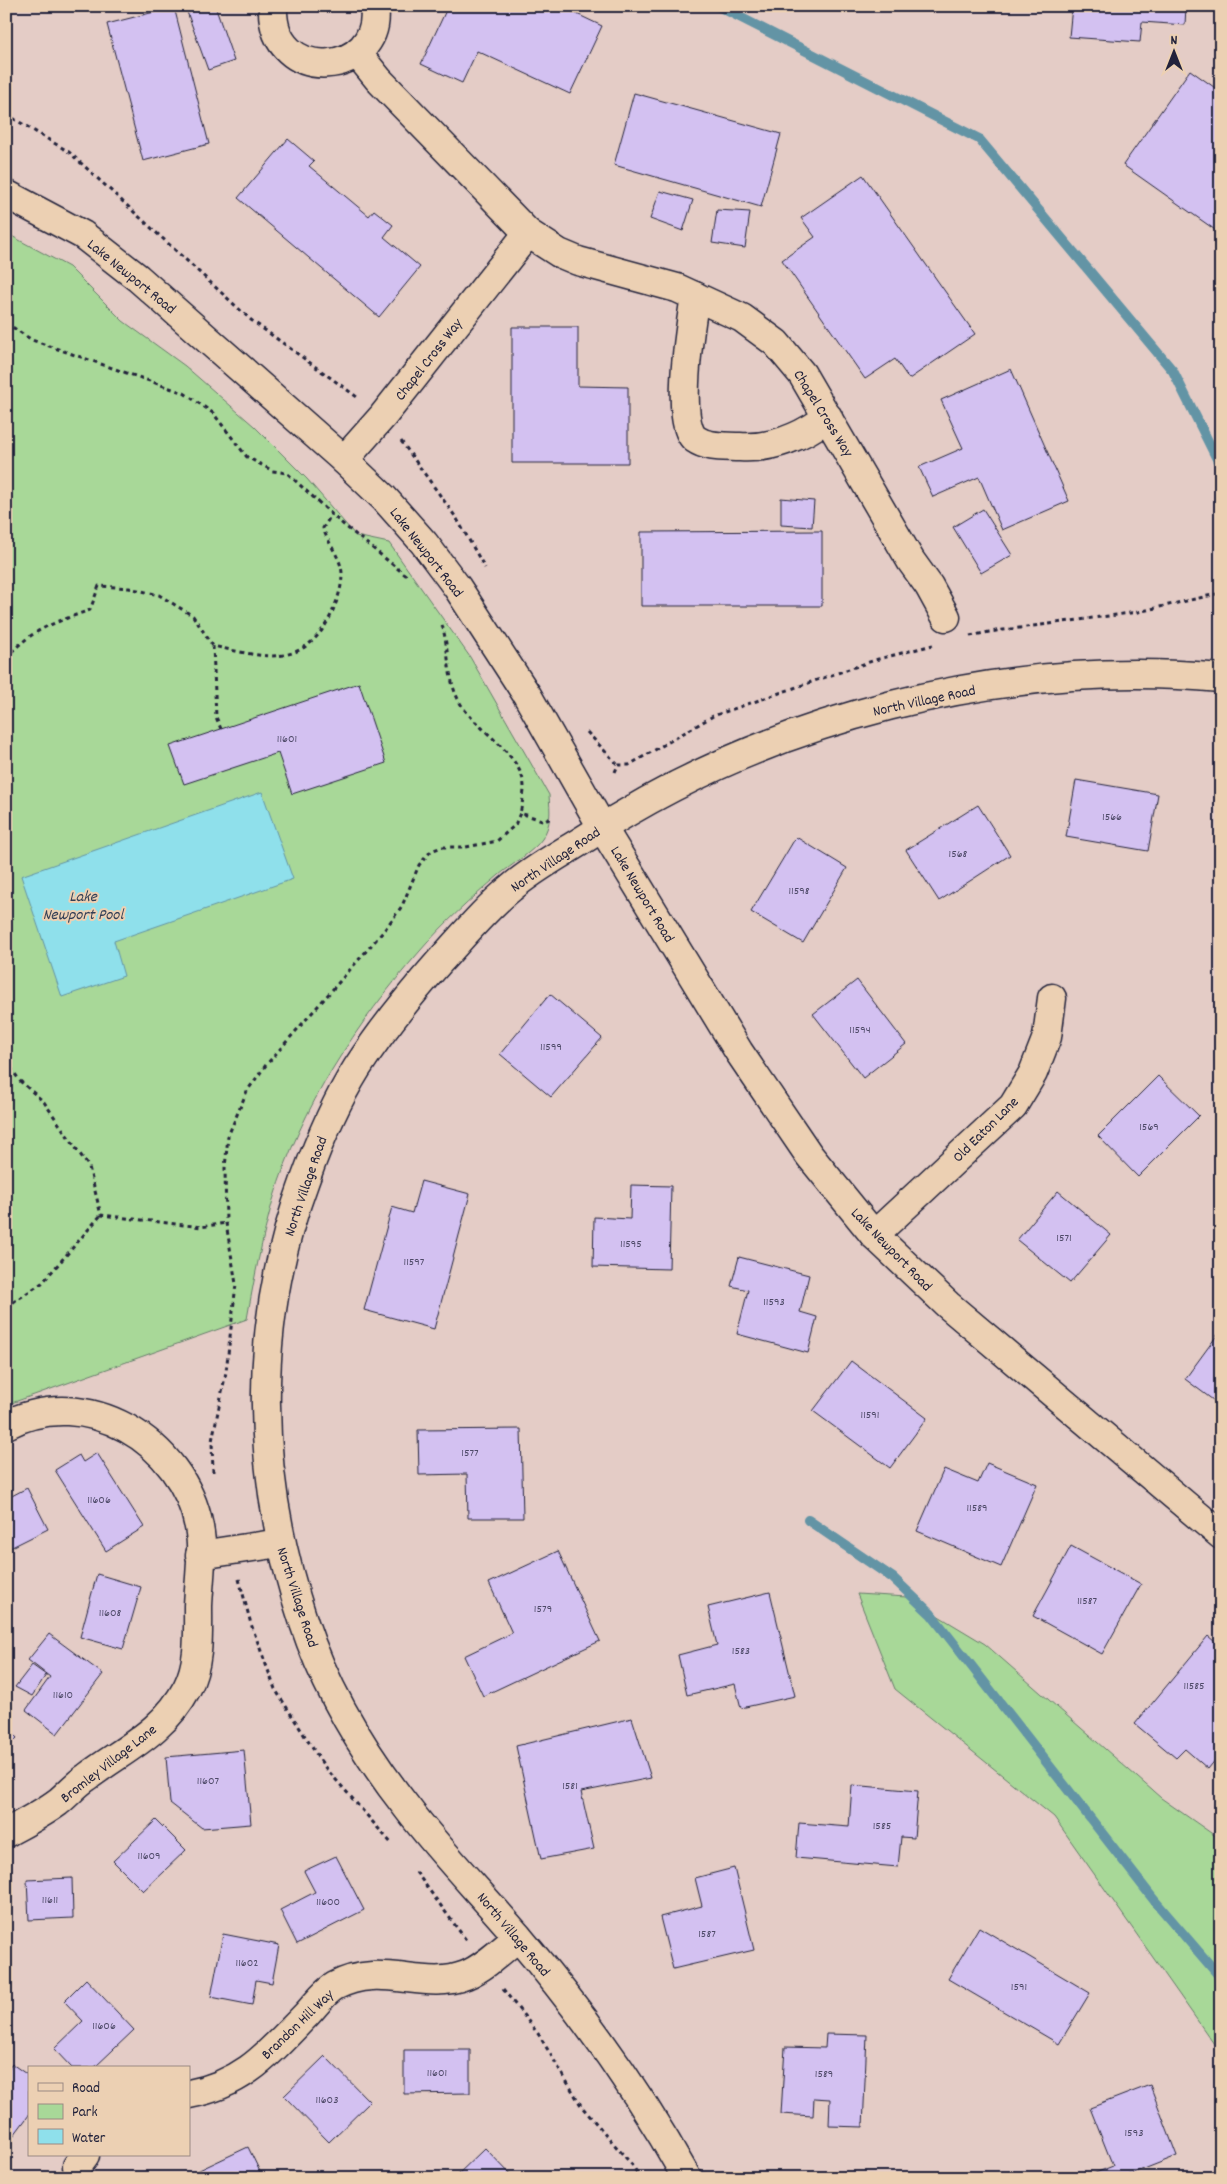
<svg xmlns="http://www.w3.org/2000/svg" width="1227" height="2184" font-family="Dekko,sans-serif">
<rect width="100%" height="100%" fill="#e4ccc6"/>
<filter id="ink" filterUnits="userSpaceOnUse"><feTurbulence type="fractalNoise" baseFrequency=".02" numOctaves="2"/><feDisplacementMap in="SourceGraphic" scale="10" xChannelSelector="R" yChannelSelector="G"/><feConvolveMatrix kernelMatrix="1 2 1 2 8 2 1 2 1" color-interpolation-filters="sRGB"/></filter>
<g filter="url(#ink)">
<g fill="#a8d898" stroke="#657d6a">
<path d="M6 233 69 267 123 321 185 366 254 426 307 479 356 536 389 543 470 657 549 795C550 811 552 824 542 839 534 851 511 865 499 875 471 899 443 924 420 951 356 1024 301 1107 273 1200 262 1239 254 1279 247 1319L6 1405Z"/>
<path d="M857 1594 907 1597 985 1644 1161 1798 1221 1840V2054L1054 1817 895 1689Z"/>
</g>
<path fill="#8fe0eb" stroke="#6394a5" d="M262 792 293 879 114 941 124 976 62 997 21 876Z"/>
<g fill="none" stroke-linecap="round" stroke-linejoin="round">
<g stroke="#6394a5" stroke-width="10">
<path d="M718 6 979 139 1173 371 1221 467"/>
<path d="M808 1520 893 1578 931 1614 1154 1900 1221 1978"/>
</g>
</g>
<g fill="#d3c1f1" stroke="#22223b">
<path d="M195 6H215L234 61 208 70 186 9Z"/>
<path d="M448 6H560L602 26 570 94 477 51 462 83 421 64Z"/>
<path d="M1072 6H1186L1185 25 1142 22 1140 42 1069 37Z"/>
<path d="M174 7 209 144 143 161 107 24Z"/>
<path d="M1190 70 1221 92V234L1123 165Z"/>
<path d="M634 93 781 134 761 207 614 165Z"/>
<path d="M288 139 314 161 309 166 369 216 374 210 393 225 384 237 420 267 379 317 238 198Z"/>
<path d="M863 175 975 334 909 379 895 359 865 379 782 260 815 237 801 218Z"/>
<path d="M660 191 693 200 683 231 650 219Z"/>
<path d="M717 210 750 212 745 248 712 243Z"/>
<path d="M512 327H578V386L628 387V463H512Z"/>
<path d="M1011 369 1069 501 1002 530 979 477 933 497 919 467 963 448 941 400Z"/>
<path d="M781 498 814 501 812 527 781 525Z"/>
<path d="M983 509 1012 555 981 573 953 527Z"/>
<path d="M822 531V606H641V532Z"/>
<path d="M359 683 386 763 292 794 278 753 184 784 170 746Z"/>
<path d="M1076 780 1158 794 1148 851 1066 837Z"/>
<path d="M978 805 1010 855 939 901 906 850Z"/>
<path d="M796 837 847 868 803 943 751 912Z"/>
<path d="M857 980 906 1044 863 1078 813 1014Z"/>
<path d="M550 994 602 1038 551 1097 500 1054Z"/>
<path d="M1158 1076 1199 1116 1138 1177 1098 1136Z"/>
<path d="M421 1181 470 1194 434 1329 364 1310 392 1207 412 1213Z"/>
<path d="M631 1185 671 1186 669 1269 593 1267 594 1217 630 1219Z"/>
<path d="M1058 1191 1111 1235 1070 1283 1017 1240Z"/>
<path d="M739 1257 809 1275 800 1312 817 1317 808 1353 737 1334 748 1290 731 1286Z"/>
<path d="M1218 1334 1221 1336V1406L1185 1379Z"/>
<path d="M851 1361 927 1418 890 1468 813 1411Z"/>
<path d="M521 1429 523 1518H468L467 1474 419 1475 418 1430Z"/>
<path d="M97 1453 144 1527 106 1551 55 1470 79 1455 83 1462Z"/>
<path d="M987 1463 1037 1484 1001 1567 917 1531 944 1469 978 1483Z"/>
<path d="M27 1488 48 1529 6 1550V1499Z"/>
<path d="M1071 1546 1141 1584 1102 1654 1033 1616Z"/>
<path d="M558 1551 600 1641 483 1696 464 1656 512 1633 489 1583Z"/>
<path d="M97 1574 141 1587 123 1649 80 1637Z"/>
<path d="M770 1592 795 1696 741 1708 735 1684 687 1695 678 1655 717 1645 708 1607Z"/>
<path d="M49 1634 103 1674 57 1734 26 1710 50 1677 28 1660Z"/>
<path d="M1208 1636 1221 1647V1753L1208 1769 1185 1749 1176 1758 1135 1724Z"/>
<path d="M32 1665 46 1675 32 1696 15 1687Z"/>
<path d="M632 1718 651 1778 581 1792 594 1849 541 1859 516 1746Z"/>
<path d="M6 1726 17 1738 6 1748Z"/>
<path d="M244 1750 251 1824 202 1828 170 1803 166 1757Z"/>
<path d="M852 1785 918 1791 914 1838 901 1837 898 1867 796 1858 799 1823 849 1827Z"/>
<path d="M156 1820 186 1850 143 1891 113 1861Z"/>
<path d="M336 1856 364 1910 297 1944 280 1910 315 1892 304 1871Z"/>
<path d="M734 1868 754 1950 673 1969 660 1917 702 1906 695 1878Z"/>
<path d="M72 1878 73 1918 29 1920 27 1880Z"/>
<path d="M979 1927 1090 1993 1059 2044 948 1979Z"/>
<path d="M223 1934 279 1945 272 1983 256 1980 252 2005 211 1997Z"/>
<path d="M86 1979 134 2030 94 2068H72L54 2049 83 2021 64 2001Z"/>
<path d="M826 2034 867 2035 863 2127 829 2126 830 2099 814 2098 813 2116 781 2114 785 2047 825 2048Z"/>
<path d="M404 2050H470V2093L404 2094Z"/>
<path d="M325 2056 370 2102 329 2142 284 2096Z"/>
<path d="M12 2064 29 2076V2115L8 2143 6 2141V2072Z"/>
<path d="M1150 2085 1177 2156 1121 2178H1083L1113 2166 1090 2108Z"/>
<path d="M248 2147 263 2178H196L193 2173Z"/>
<path d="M485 2148 514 2178H454Z"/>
</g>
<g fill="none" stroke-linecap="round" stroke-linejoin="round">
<defs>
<g id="street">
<path d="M273 6C270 88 385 77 374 6"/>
<path d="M357 53 379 80 528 233 559 253 578 261 677 288 742 318 776 343 802 374 911 561 929 586 946 617"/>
<path d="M695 296C691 322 674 422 695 439 708 448 724 446 740 447 772 449 803 436 828 417"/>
<path d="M344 460 383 416 528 233"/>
<path d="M602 827 739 1052 809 1155 874 1235 948 1305 1221 1535"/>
<path d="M874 1235 1013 1106 1033 1073 1047 1037 1052 998"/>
<path d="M6 1425C86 1383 183 1441 199 1527 204 1552 199 1581 198 1606 198 1633 200 1663 187 1688 164 1732 124 1749 87 1777 76 1784 68 1794 58 1802 42 1814 24 1823 6 1833"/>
<path d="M200 1555 280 1543"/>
<path d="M189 2094C244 2084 268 2054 306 2015 315 2006 324 1992 335 1986 382 1961 423 1992 466 1975 485 1967 502 1950 518 1937"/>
<path d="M77 2166 85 2155"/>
</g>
<g id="secondary">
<path d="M6 194 83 235 138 278 344 460 384 498 424 543 457 587 527 695 602 827"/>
<path d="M687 2178C639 2092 582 2012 519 1938 482 1894 442 1854 408 1809 364 1753 326 1690 304 1623 255 1477 251 1325 305 1180 319 1141 335 1103 357 1068 382 1029 410 995 440 961 463 936 485 909 511 888 533 869 561 854 586 838 769 718 1002 658 1221 678"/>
</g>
</defs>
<use href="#street" stroke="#22223b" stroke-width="31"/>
<use href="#secondary" stroke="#22223b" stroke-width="31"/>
<g stroke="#22223b" stroke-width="3" stroke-dasharray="4 4" stroke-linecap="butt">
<path d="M6 114 69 152 251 320 357 397"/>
<path d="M6 323 32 340 184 393 213 413 247 457 273 471 287 473 339 521 408 577"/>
<path d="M401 441 457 519 485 568"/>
<path d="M442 625C450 651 446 682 462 706 478 730 523 756 524 787 524 795 522 805 520 813"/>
<path d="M970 636 989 632 1138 612 1221 593"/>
<path d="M6 658C33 628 54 623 90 610L99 586 129 588 159 595 193 616 213 646"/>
<path d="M221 729 216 717 213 646C263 657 302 670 330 617 336 604 342 589 342 574 342 559 327 542 323 528L332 514"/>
<path d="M587 732 618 765"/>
<path d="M615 772 618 765H629L713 716 875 660 933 645"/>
<path d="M6 1061 20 1081 44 1102 89 1167 101 1215 201 1227 226 1223"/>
<path d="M6 1307 42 1283 101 1215"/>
<path d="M213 1472 212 1441 226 1372 236 1284 226 1223 225 1168 228 1136 247 1091 266 1065 383 932 402 906 419 865 431 851 442 847H466L497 841 515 825 520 813 545 821 551 818"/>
<path d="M239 1579 251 1624 275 1689 324 1766 391 1843"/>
<path d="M416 1872 466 1940"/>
<path d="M503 1989 539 2035 582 2107 633 2166 640 2178"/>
</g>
<use href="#street" stroke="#ecd0b3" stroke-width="28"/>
<use href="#secondary" stroke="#ecd0b3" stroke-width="28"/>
</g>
</g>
<g text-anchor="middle" stroke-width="4" stroke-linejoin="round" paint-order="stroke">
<g font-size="12" fill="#4e4a68">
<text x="287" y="742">11601</text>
<text x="1112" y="820">1566</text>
<text x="958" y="857">1568</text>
<text x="799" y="894">11598</text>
<text x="860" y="1033">11594</text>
<text x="551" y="1050">11599</text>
<text x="1149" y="1130">1569</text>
<text x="1064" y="1241">1571</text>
<text x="631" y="1247">11595</text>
<text x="414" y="1265">11597</text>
<text x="774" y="1305">11593</text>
<text x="870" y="1418">11591</text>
<text x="470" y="1456">1577</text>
<text x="99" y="1503">11606</text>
<text x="977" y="1511">11589</text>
<text x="1087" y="1604">11587</text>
<text x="543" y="1612">1579</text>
<text x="110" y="1616">11608</text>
<text x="741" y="1654">1583</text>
<text x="1194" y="1689">11585</text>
<text x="63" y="1698">11610</text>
<text x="208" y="1784">11607</text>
<text x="570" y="1789">1581</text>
<text x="882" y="1829">1585</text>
<text x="149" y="1859">11609</text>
<text x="50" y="1903">11611</text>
<text x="328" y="1905">11600</text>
<text x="707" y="1937">1587</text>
<text x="247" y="1966">11602</text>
<text x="1019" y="1990">1591</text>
<text x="104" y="2029">11606</text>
<text x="437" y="2076">11601</text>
<text x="824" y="2077">1589</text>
<text x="327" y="2103">11603</text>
<text x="1134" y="2136">1593</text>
</g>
<g font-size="15" fill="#22223b" stroke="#ecd0b3">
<text transform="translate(132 276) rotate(39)" y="5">Lake Newport Road</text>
<text transform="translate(428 359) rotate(-52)" y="5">Chapel Cross Way</text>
<text transform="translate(824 413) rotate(58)" y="5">Chapel Cross Way</text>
<text transform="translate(427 552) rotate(52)" y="5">Lake Newport Road</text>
<text transform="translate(924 700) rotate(-12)" y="5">North Village Road</text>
<text transform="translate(555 859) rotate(-34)" y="5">North Village Road</text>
<text transform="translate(643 894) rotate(59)" y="5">Lake Newport Road</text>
<text transform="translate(985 1129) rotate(-45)" y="5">Old Eaton Lane</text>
<text transform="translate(305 1186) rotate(-71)" y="5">North Village Road</text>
<text transform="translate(892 1249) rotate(46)" y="5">Lake Newport Road</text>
<text transform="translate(298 1597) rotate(72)" y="5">North Village Road</text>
<text transform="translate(108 1763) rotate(-38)" y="5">Bromley Village Lane</text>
<text transform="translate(514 1934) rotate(50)" y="5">North Village Road</text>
<text transform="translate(297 2024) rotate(-44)" y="5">Brandon Hill Way</text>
</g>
<g font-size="16" font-style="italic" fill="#323e55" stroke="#ecd0b3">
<text x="83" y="901">Lake<tspan x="83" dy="18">Newport Pool</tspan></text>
</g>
</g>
<rect width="1227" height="2184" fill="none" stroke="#ecd0b3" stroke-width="25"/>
<rect x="12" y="12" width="1202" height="2159" fill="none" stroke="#22223b" stroke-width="2" filter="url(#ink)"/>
<rect x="28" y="2066" width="162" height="90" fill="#ecd0b3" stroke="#9b8a83"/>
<rect x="38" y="2083" width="25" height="8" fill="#ecd0b3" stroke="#9b8a83"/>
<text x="72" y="2092" font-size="15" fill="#22223b">Road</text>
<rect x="38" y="2104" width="25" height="15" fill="#a8d898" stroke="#9b8a83"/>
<text x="72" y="2116" font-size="15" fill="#22223b">Park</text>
<rect x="38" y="2129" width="25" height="15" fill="#8fe0eb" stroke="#9b8a83"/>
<text x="72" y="2142" font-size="15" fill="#22223b">Water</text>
<g transform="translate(1174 52)" stroke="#ecd0b3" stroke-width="4" paint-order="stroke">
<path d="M0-4L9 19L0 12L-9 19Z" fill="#22223b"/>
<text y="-8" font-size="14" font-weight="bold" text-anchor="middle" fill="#22223b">N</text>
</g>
</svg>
